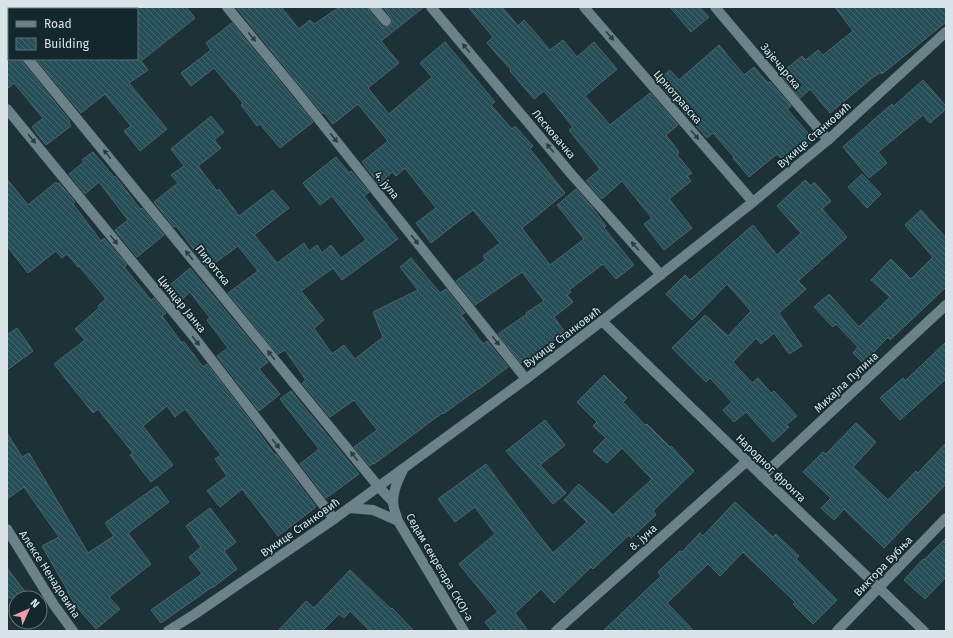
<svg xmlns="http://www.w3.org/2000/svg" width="953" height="638" font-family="'Fira Sans',sans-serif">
<defs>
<pattern id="building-back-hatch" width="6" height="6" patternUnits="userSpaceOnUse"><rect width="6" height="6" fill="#254e58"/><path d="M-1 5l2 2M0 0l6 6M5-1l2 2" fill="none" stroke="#446770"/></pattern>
</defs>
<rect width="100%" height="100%" fill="#1d3237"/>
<g fill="url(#building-back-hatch)" stroke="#4e656a">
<path d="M137 7H186L195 18 141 61 148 70 129 83 167 129 140 151 124 131 131 126 105 94 81 113 36 59H137Z"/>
<path d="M236 7H281L299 29 310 20 314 24 340 7H368L369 11 381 25 383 27H387L390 26 392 23V19L383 7H424L381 41 399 63 368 88 389 114 432 77 420 63 445 42 495 102 491 105 512 129 515 126 533 146 530 149 565 193 522 228 550 265 584 239 557 205 576 189 592 207 606 226 604 228 634 265 616 279 603 264 569 290 571 292 567 295 573 302 554 317 564 331 554 338 556 339 521 363 498 334 527 314 526 313 544 301 522 272 475 305 456 281 486 260 483 256 500 243 473 210 431 243 416 223 436 208 405 168 396 176 392 172 379 184 362 162 388 141 358 104 333 124 324 113 323 114Z"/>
<path d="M468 7H502L518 26 524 20 550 50 563 40 577 57 594 42 617 69 585 96 610 125 650 93 678 125 666 135 679 152 677 155 692 173 687 176 691 181 669 199 692 228 664 250 644 224 652 218 622 181 602 199 586 181 600 169 569 130 573 127 544 91 534 99 510 71 511 70 487 43 493 37Z"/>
<path d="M670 7H700L709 17 691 32Z"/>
<path d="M835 7H946V22L882 74 881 72 872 78 830 113 810 89 800 98 780 74 802 56 806 60 818 50 823 55 853 31Z"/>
<path d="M232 23 313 122 280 148 260 124 257 126 241 105 243 103 214 68 191 86 181 73 211 50 206 43Z"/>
<path d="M719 45 744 75 754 67 767 82 768 83 770 82 791 106 787 109 814 140 786 164 777 154 749 177 733 158 734 157 713 133 707 138 657 81 670 70 679 80Z"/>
<path d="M7 59H22L23 63 70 121 69 122 71 126 46 145 32 127 43 118 14 83 7 89Z"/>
<path d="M923 80 946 106V109L930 123 923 115 878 152 887 163 869 178 843 147 877 117 892 104 894 106Z"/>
<path d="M211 116 224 132 214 140 221 148 198 166 217 191 219 189 239 216 273 190 289 208 254 235 277 263 304 243 309 251 317 245 322 253 331 245 341 258 366 240 332 196 320 205 303 183 336 157 349 173 351 171 369 192 364 196 398 239 342 280 333 268 301 291 324 320 314 328 332 354 344 345 355 359 383 337 373 312 418 290 400 267 411 258 440 293 446 289 465 313 461 315 483 344 487 341 508 367 479 389V388L443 414 442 413 374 464 373 463 370 466 354 447 377 430 354 400 330 417 302 383 306 380 285 350 278 354 228 293 258 271 238 246 208 268 176 226 174 227 154 202 178 183 171 175 184 166 171 149Z"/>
<path d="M93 152 114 177 115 176 141 210 142 208 164 235 137 257 115 230 128 220 99 182 85 194 69 174 84 162 82 160Z"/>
<path d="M862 174 881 194 867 208 848 187Z"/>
<path d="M7 179 28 205 56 182 57 184 59 183 75 202 73 204 101 241 104 238 127 265 124 267 151 300 154 298 166 313 162 316 182 343 184 342 203 367 207 364 249 419 275 455 276 454 316 507 278 536 242 489 220 507 207 491 227 476 215 459 221 455 185 409 175 417 167 406 143 426 173 465 151 482 130 455 133 453 98 409 93 413 54 364 85 340 75 329 99 308 98 306 106 299 79 266 78 267 67 254 62 258 56 251 28 273 7 246Z"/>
<path d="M805 180 811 186 814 182 831 201 822 209 847 237 845 239 798 281 806 289 779 313 802 346 789 354 774 333 761 344 756 338 733 362 752 383 758 378 771 393 774 391 797 416 786 425 789 427 773 442 746 412 734 422 723 410 732 402 710 378 706 382 672 348 705 315 728 336 751 311 727 284 692 320 666 294 685 275 690 280 753 225 777 255 801 233 777 206Z"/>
<path d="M921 210 946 238V287L890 340 888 337 863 363 853 353 858 347 836 324 833 327 814 307 829 294 859 327 890 297 871 280 891 259 911 279 933 257 905 225Z"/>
<path d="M190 268 268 362 259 369 280 394 259 411 217 356 228 348 207 320 210 318 190 292 176 305 164 290Z"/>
<path d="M17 328 33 351 7 370V335Z"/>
<path d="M946 342V379L900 420 880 398 903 378 905 381Z"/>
<path d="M604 375 627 398 623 402 645 425 647 424 670 447 671 446 694 471 653 511 656 515 631 538 629 535 593 569 591 567 554 603 541 589 515 613 528 631H492L485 622 498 612 459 564 495 534 475 507 455 522 438 499 486 464 534 529 553 553 587 522 564 500 579 484 613 515 652 479 622 448 607 463 593 451 606 438 593 426 597 422 577 402Z"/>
<path d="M291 391 359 474 326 498 300 464 319 449 280 399Z"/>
<path d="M545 420 565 445 540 465 566 493 553 504 506 451Z"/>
<path d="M856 423 876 442 853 467 888 500 916 471 918 473 946 443V484L884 548 844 509 834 520 821 508 831 498 803 472 823 452 826 454Z"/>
<path d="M7 433 22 457 29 453 88 553 114 536 105 523 157 486 169 502 128 533 151 564 109 597 120 609 96 629 76 606 67 591H68L42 546 59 537 24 487 7 499Z"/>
<path d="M735 502 773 537 776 534 799 556 796 559 837 600 813 624 793 604 795 602 743 552 720 576 708 564 667 603 694 631H603L661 576 658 572 680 551 682 552 700 533 703 536Z"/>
<path d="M210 508 236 542 224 551 237 569 212 588V587L161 623 151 610 202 574 189 557 201 547 186 526Z"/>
<path d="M946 538V577L925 599 904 580 923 559 924 560Z"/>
<path d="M7 568 30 598H7Z"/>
<path d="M350 570 391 609 392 608 414 631H370L350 611 344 618 339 614 322 631H278L306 601 314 608Z"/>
</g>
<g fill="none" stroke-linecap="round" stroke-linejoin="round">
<g stroke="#6a8288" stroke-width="10">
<path d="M227 7 297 92 526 379"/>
<path d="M374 7 386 21"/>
<path d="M431 7 572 175 661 275"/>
<path d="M584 7 753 202"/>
<path d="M715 7 828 140"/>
<path d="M7 34 9 36"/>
<path d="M28 59 378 486 393 502"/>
<path d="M7 109 194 337 334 519"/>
<path d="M602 321 762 476 924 631"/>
<path d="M403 470C397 482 391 495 394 508 395 512 397 517 398 521L464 631"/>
<path d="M762 476 946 305"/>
<path d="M349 508 373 510 398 521"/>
<path d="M7 529 54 605 73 631"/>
<path d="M168 631 195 614 334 519 526 379 602 321 753 202 828 140 946 32"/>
<path d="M556 631 747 461"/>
<path d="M837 631 946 518"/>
</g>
</g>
<defs><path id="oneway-solid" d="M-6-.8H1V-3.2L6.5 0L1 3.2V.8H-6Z"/></defs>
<g fill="#293e44">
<use href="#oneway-solid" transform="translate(610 36) rotate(49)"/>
<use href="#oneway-solid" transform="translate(252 37) rotate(51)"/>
<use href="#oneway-solid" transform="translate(466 48) rotate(-130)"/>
<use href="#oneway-solid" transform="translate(695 135) rotate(49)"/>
<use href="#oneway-solid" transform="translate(334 138) rotate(51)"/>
<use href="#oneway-solid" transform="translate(32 139) rotate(51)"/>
<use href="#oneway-solid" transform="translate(550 148) rotate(-130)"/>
<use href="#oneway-solid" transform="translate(107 154) rotate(-129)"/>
<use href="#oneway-solid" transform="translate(114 240) rotate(51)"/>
<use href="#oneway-solid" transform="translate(415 240) rotate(52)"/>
<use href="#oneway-solid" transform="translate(635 246) rotate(-131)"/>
<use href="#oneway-solid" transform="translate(189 255) rotate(-129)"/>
<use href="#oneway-solid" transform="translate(196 341) rotate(52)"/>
<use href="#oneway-solid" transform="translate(496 341) rotate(52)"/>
<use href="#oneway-solid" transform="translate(271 355) rotate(-129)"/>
<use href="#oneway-solid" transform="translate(276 444) rotate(52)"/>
<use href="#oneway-solid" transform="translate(354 456) rotate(-129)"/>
</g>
<g text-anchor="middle" stroke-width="3.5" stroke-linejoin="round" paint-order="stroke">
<g font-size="11" fill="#d8e4e8" stroke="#13282d">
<text transform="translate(781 66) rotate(50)" y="4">Зајечарска</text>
<text transform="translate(678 97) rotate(49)" y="4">Црнотравска</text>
<text transform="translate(554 134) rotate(50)" y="4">Лесковачка</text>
<text transform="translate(814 135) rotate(-41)" y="4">Вукице Станковић</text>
<text transform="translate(387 185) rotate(51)" y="4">4. јула</text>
<text transform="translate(213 265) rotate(51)" y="4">Пиротска</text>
<text transform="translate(182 304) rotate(51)" y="4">Цинцар Јанка</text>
<text transform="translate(562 337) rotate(-37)" y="4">Вукице Станковић</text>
<text transform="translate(846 382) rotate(-43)" y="4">Михајла Пупина</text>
<text transform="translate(771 468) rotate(44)" y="4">Народног фронта</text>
<text transform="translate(300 527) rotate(-35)" y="4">Вукице Станковић</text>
<text transform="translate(643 537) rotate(-42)" y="4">8. јуна</text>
<text transform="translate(883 566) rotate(-46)" y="4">Виктора Бубња</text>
<text transform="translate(440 567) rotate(60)" y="4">Седам секретара СКОЈ-а</text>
<text transform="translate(50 574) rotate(57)" y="4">Алексе Ненадовића</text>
</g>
</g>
<rect width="953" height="638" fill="none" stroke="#d8e4e8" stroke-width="16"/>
<rect x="8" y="8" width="130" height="52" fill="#13282d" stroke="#627378"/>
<rect x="16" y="21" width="20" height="6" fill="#6a8288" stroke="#627378"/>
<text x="44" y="28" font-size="12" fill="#d8e4e8">Road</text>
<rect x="16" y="38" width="20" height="12" fill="url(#building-back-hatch)" stroke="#627378"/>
<text x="44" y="48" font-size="12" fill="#d8e4e8">Building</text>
<g transform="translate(28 610) rotate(45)"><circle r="19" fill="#13282d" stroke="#627378"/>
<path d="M0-3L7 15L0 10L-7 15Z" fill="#f39aab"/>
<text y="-6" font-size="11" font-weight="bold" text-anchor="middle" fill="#d8e4e8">N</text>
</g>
</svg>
